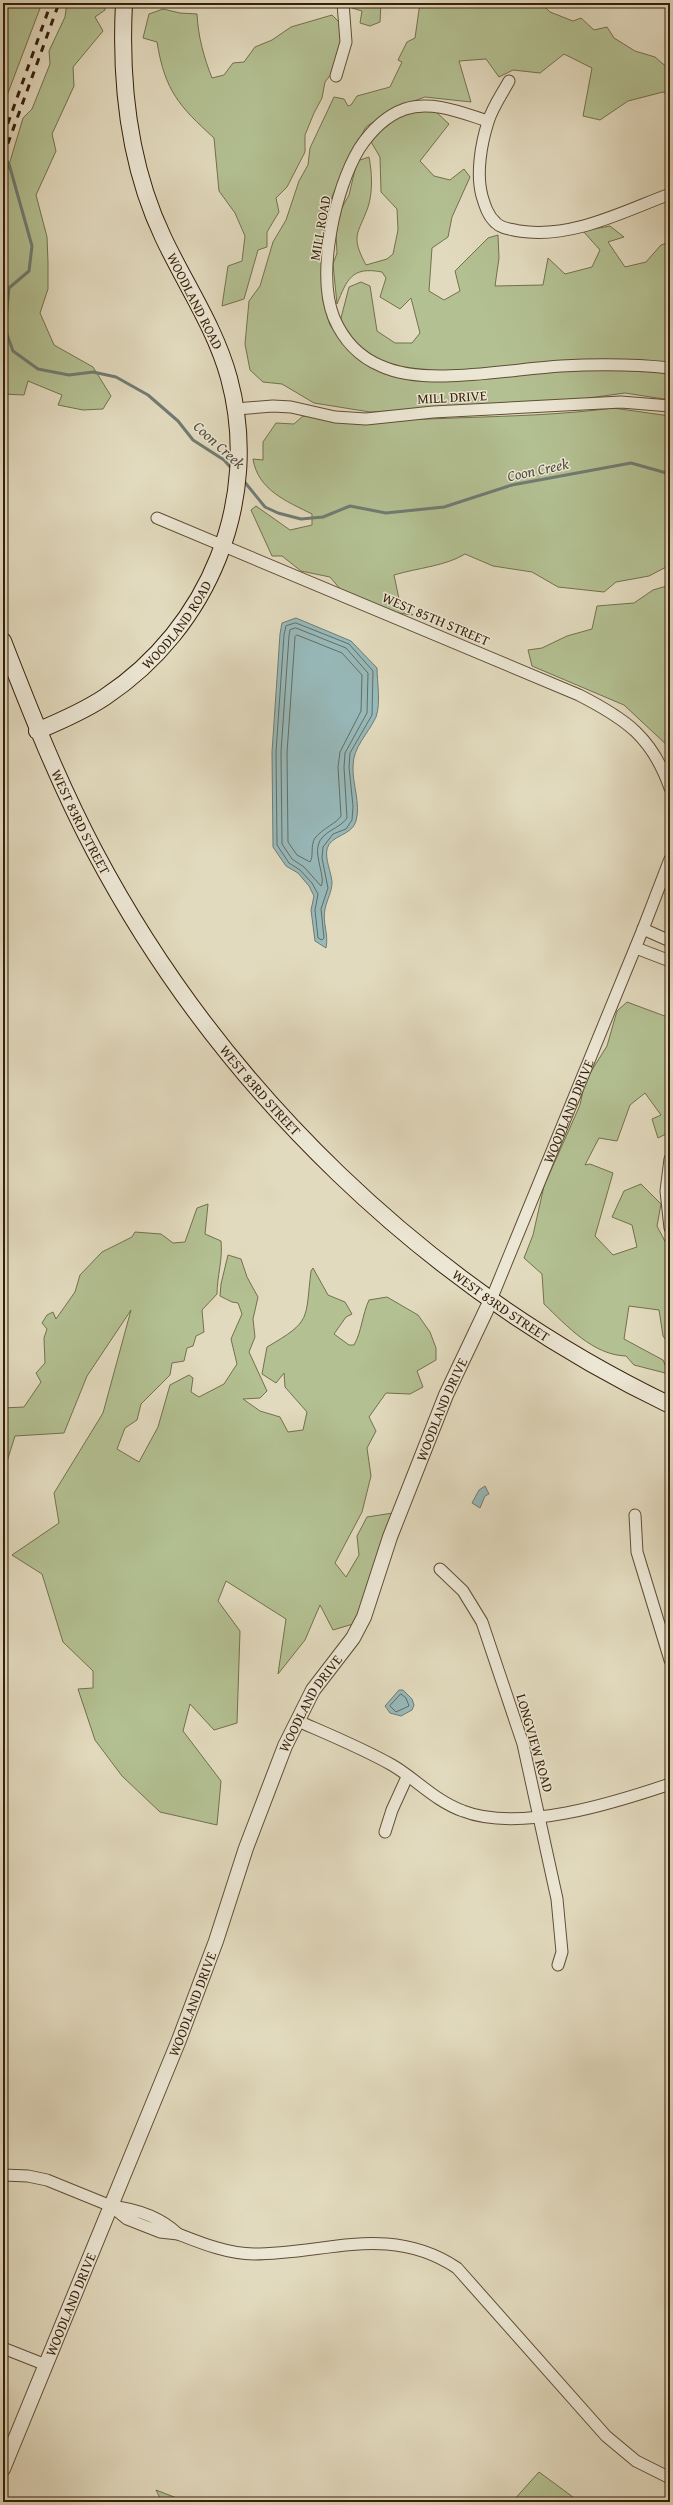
<svg xmlns="http://www.w3.org/2000/svg" width="673" height="2505" font-family="'Gentium Book Plus',serif">
<rect width="100%" height="100%" fill="#e2dabe"/>
<filter id="stains"><feTurbulence type="fractalNoise" baseFrequency=".005" numOctaves="4"/><feColorMatrix values="0 0 0 0 .2 0 0 0 0 .09 0 0 0 0 .02 0 0 0 .5 -.17"/></filter>
<radialGradient id="worn" r=".72"><stop offset=".6" stop-color="#630" stop-opacity="0"/><stop offset="1" stop-color="#630" stop-opacity=".3"/></radialGradient>
<g fill="#b3c092" stroke="#74704d">
<path d="M3 3H42L3 106Z"/>
<path d="M67 3H105V10L95 17 103 31 73 67 74 86 52 134 56 151 36 195 47 237 48 262V289L40 313 54 345 93 367 111 396 103 409 83 410 58 405 62 395 28 381 24 395 3 394V185L23 118 32 109 50 64 49 51 65 17Z"/>
<path d="M352 3H381L380 22 370 26 360 23 362 11 352 8Z"/>
<path d="M420 3H541L550 12 573 21 581 18 594 30 607 27 614 38 635 51 655 57 670 70V96L663 92 628 101 600 120 583 116 592 68 564 54 540 73 513 70 499 77 486 59 459 61 471 102 425 97 392 109 366 127 348 159 327 209 322 249 323 301 330 325 353 354 383 372 635 370 670 373V400L625 393 560 402 370 412 314 403 282 384 263 382 250 370 245 344 249 301 260 286 273 242 286 220 299 181 308 165 310 148 334 97 344 99 348 106 351 105 357 96 390 87 402 62 398 60 407 42 415 38Z"/>
<path d="M163 9 180 13 197 14C198 36 204 58 212 78L224 75 233 63 244 62 255 47 272 40 291 27 332 15 340 23 341 44 335 69 325 82 322 98 314 113 305 135V152L287 187 276 198 279 212 267 232V247L258 250 244 299 222 306 228 266 242 261 245 236 235 213 219 191 214 138C179 106 165 91 157 42L143 38 149 14Z"/>
<path d="M418 108 435 111 449 124 420 161 434 176 450 180 464 169 470 177 452 217 448 237 432 248 429 291 444 300 460 291 455 271 488 238 498 235 499 258 495 286 543 285 548 258 565 274 592 267 600 250 583 231 610 226 624 237 608 242 625 267 646 262 661 245 670 242V365L565 361 430 373 385 365 350 339 340 322 349 287 361 282 370 286 377 331 395 343H412L420 333 411 298 400 309 380 297 386 278 382 272C351 266 347 280 337 304L333 264 337 253 336 234 339 213 349 195 357 161 369 157C372 172 373 192 368 207 358 235 350 235 366 265L387 259 393 254 398 230 397 209 381 192 380 157 370 140 390 122Z"/>
<path d="M613 408 670 416V565L649 576 616 582 604 592 558 587 532 572 493 566 465 554C446 566 417 568 394 575L399 599 413 615 398 613 341 590 330 577 301 571 282 556H272L251 510 256 506 290 530 312 525V514C286 501 258 490 253 459L263 460V442L276 423 294 424 303 416C355 422 403 420 455 418 508 416 561 415 613 408Z"/>
<path d="M670 585V748L624 705 532 666 528 650 542 648 567 636 592 629 597 606 634 603 653 590Z"/>
<path d="M627 1002 670 1018V1132L658 1138 652 1119 661 1115 645 1093 630 1105 617 1141 599 1138 585 1165 590 1164 613 1173 595 1236 613 1255 637 1247 632 1225 612 1217 624 1191 641 1184 661 1204 657 1226 670 1251V1346L663 1336 659 1310 629 1306 624 1339 663 1360 669 1374 634 1365 626 1356C593 1355 567 1326 544 1304L542 1274 524 1258 533 1235 544 1186 580 1105 585 1081 607 1046 617 1011Z"/>
<path d="M208 1204 205 1234 221 1241C223 1259 217 1277 217 1294L202 1310 204 1332 196 1336 193 1346 187 1348 184 1361 172 1363 170 1375 141 1404 137 1420 125 1428 117 1449 139 1462 158 1427 170 1385 189 1375 193 1378 191 1392 199 1397 224 1384 237 1364 231 1339 242 1314 238 1303 232 1302 220 1296 221 1284 228 1255 241 1259 247 1277 258 1297 253 1319 255 1337 249 1352 267 1391 260 1398 243 1399 260 1411 280 1417 288 1432 303 1430 307 1412 285 1387 284 1373 276 1383 262 1374 267 1347C312 1321 305 1320 311 1271L313 1268 328 1295 345 1302 352 1314 346 1317 334 1334 349 1345H354C362 1331 362 1315 369 1300L387 1297 418 1315 430 1332 436 1348V1360L417 1371 423 1387 410 1394 386 1393 369 1417 376 1431 367 1448 371 1476 362 1512 335 1563 346 1577 359 1555 357 1536 367 1517 393 1513 373 1581 353 1624 333 1630 320 1605 305 1640 278 1674 286 1619 226 1581 218 1601 240 1631 237 1723 214 1730 190 1704 183 1731 221 1781 217 1825 160 1812 122 1776 95 1740 78 1689 93 1688V1671L63 1642 42 1574 12 1555 59 1523 54 1493 103 1413 131 1310 87 1376 64 1433 15 1436 3 1474V1408L24 1407 41 1382 36 1373 45 1363 44 1338 47 1329 42 1323 47 1315 53 1312 56 1319 75 1292 80 1275 102 1252 132 1237 135 1232 161 1234 173 1243 185 1242 197 1208Z"/>
<path d="M539 2472 577 2500 576 2502H512Z"/>
<path d="M156 2490 187 2502H162Z"/>
</g>
<g fill="#97b9ba" stroke="#707b73">
<path d="M296 618 351 641 377 668C377 682 381 703 376 717 368 734 353 747 353 766 352 784 361 803 356 821 352 836 330 835 327 849 325 860 331 871 332 882 332 892 327 899 325 909 322 922 329 934 326 948L315 941 311 910 314 896 309 886 298 873 286 866 273 847 272 752 280 634 282 623Z"/>
<path d="M485 1486 489 1494 485 1496 480 1508 472 1503 479 1490Z"/>
<path d="M399 1690H403L412 1699 414 1705 412 1710 401 1716 390 1713 385 1706Z"/>
</g>
<g fill="none" stroke-linecap="round" stroke-linejoin="round">
<g stroke="#666c61" stroke-width="1">
<path d="M296 623 349 644 373 671 372 715 350 753 349 767 353 806 352 820 346 829 333 834 323 847 322 858 328 888 321 909 324 938 322 940 318 938 315 910 318 894 312 883 300 870 289 863 277 845 276 752 284 635 286 626Z"/>
<path d="M296 628 346 648 368 673 367 713 345 753 344 767 347 818C340 829 321 831 318 846 315 857 326 880 321 886L304 867 292 859 282 844 281 752 289 636 290 630Z"/>
<path d="M297 635 342 653 362 675 361 711 340 752 338 767 341 816C337 823 323 828 315 838 310 846 314 857 310 862L297 855 288 842 287 753 295 637Z"/>
<path d="M401 1694 406 1698 409 1706 396 1712 390 1706Z"/>
</g>
<g stroke="#707b73" stroke-width="3">
<path d="M3 156 9 164 32 246 29 271 9 288 5 329 13 351 38 369 69 375 93 372 116 377 148 395 178 421 193 440 224 460 232 469"/>
<path d="M243 480 265 507 278 513 301 519 323 517 350 506 386 513 444 507 512 485 631 463 670 474"/>
</g>
<defs>
<g id="minor">
<path d="M336 76 346 42 343 3"/>
<path d="M509 81C502 94 492 108 488 122 481 144 476 174 482 196 485 206 488 216 496 223 502 229 511 229 519 231 572 239 622 212 670 194"/>
<path d="M488 121C462 113 432 100 405 109 385 116 370 132 359 149 335 189 316 274 334 318 343 339 359 357 381 366 426 387 510 369 561 366 597 364 634 364 670 368"/>
<path d="M236 409 273 406 291 407 335 417 366 419 433 412 621 402 670 406"/>
<path d="M157 518 579 695C626 719 652 737 670 788"/>
<path d="M643 929 670 941"/>
<path d="M636 948 670 961"/>
<path d="M670 1159 666 1191 670 1228"/>
<path id="s1" d="M491 1300 643 929 670 859"/>
<path d="M635 1515 637 1552 670 1660"/>
<path d="M440 1569 463 1591 482 1622 523 1744 557 1899 562 1952 558 1965"/>
<path d="M298 1721C330 1735 362 1748 392 1765 416 1779 435 1801 463 1811 519 1833 614 1803 670 1784"/>
<path d="M385 1832 392 1810 407 1777"/>
<path d="M3 2175 28 2176 47 2180 111 2206 127 2219 160 2232 178 2234C159 2216 136 2209 111 2206"/>
<path d="M178 2234C201 2243 228 2254 254 2254 327 2254 389 2223 457 2268L606 2436 636 2461 670 2478"/>
<path d="M3 2348 46 2365"/>
</g>
<g id="tertiary">
<path id="s2" d="M3 2469 179 2040 216 1941 246 1848 285 1746 313 1690 353 1638 364 1617 390 1537 446 1395 491 1300"/>
</g>
<g id="secondary">
<path id="s3" d="M3 641C31 713 59 784 95 852 221 1090 427 1288 670 1405"/>
<path id="s4" d="M37 731C61 721 84 711 105 697 209 628 262 500 229 378 215 327 185 284 163 237 129 165 120 82 124 3"/>
</g>
</defs>
<use href="#minor" stroke="#604e36" stroke-width="13"/>
<use href="#tertiary" stroke="#604e36" stroke-width="16"/>
<use href="#secondary" stroke="#351f08" stroke-width="18"/>
<use href="#minor" stroke="#ece7d5" stroke-width="11"/>
<use href="#tertiary" stroke="#ece7d5" stroke-width="14"/>
<use href="#secondary" stroke="#ece7d5" stroke-width="16"/>
<g stroke="#351f08" stroke-width="3" stroke-dasharray="7 7" stroke-linecap="butt">
<path d="M3 137 51 3"/>
<path d="M3 157 59 3"/>
</g>
</g>
<g text-anchor="middle" stroke-width="3" stroke-linejoin="round" paint-order="stroke">
<g font-size="14" fill="#351f08" stroke="#ece7d5">
<text transform="translate(320 228) rotate(-80)" y="5">MILL ROAD</text>
<text transform="translate(195 301) rotate(63)" y="5">WOODLAND ROAD</text>
<text transform="translate(452 397) rotate(-3)" y="5">MILL DRIVE</text>
<text transform="translate(436 619) rotate(23)" y="5">WEST 85TH STREET</text>
<text dy="5" stroke="none"><textPath href="#s4" startOffset="179">WOODLAND ROAD</textPath></text>
<text dy="5" stroke="none"><textPath href="#s3" startOffset="197">WEST 83RD STREET</textPath></text>
<text dy="5" stroke="none"><textPath href="#s3" startOffset="521">WEST 83RD STREET</textPath></text>
<text dy="5" stroke="none"><textPath href="#s1" startOffset="204">WOODLAND DRIVE</textPath></text>
<text dy="5" stroke="none"><textPath href="#s3" startOffset="845">WEST 83RD STREET</textPath></text>
<text dy="5" stroke="none"><textPath href="#s2" startOffset="1150">WOODLAND DRIVE</textPath></text>
<text dy="5" stroke="none"><textPath href="#s2" startOffset="826">WOODLAND DRIVE</textPath></text>
<text transform="translate(535 1743) rotate(74)" y="5">LONGVIEW ROAD</text>
<text dy="5" stroke="none"><textPath href="#s2" startOffset="502">WOODLAND DRIVE</textPath></text>
<text dy="5" stroke="none"><textPath href="#s2" startOffset="178">WOODLAND DRIVE</textPath></text>
</g>
<g font-size="15" font-style="italic" fill="#524d3d" stroke="#ece7d5">
<text transform="translate(219 445) rotate(42)" y="5">Coon Creek</text>
<text transform="translate(538 470) rotate(-12)" y="5">Coon Creek</text>
</g>
</g>
<rect width="673" height="2505" fill="none" stroke="#e2dabe" stroke-width="16"/>
<rect x="4" y="4" width="665" height="2497" fill="none" stroke="#351f08" stroke-width="2"/>
<rect x="8" y="8" width="657" height="2489" fill="none" stroke="#351f08"/>
<rect width="100%" height="100%" filter="url(#stains)"/>
<rect width="100%" height="100%" fill="url(#worn)"/>
</svg>
